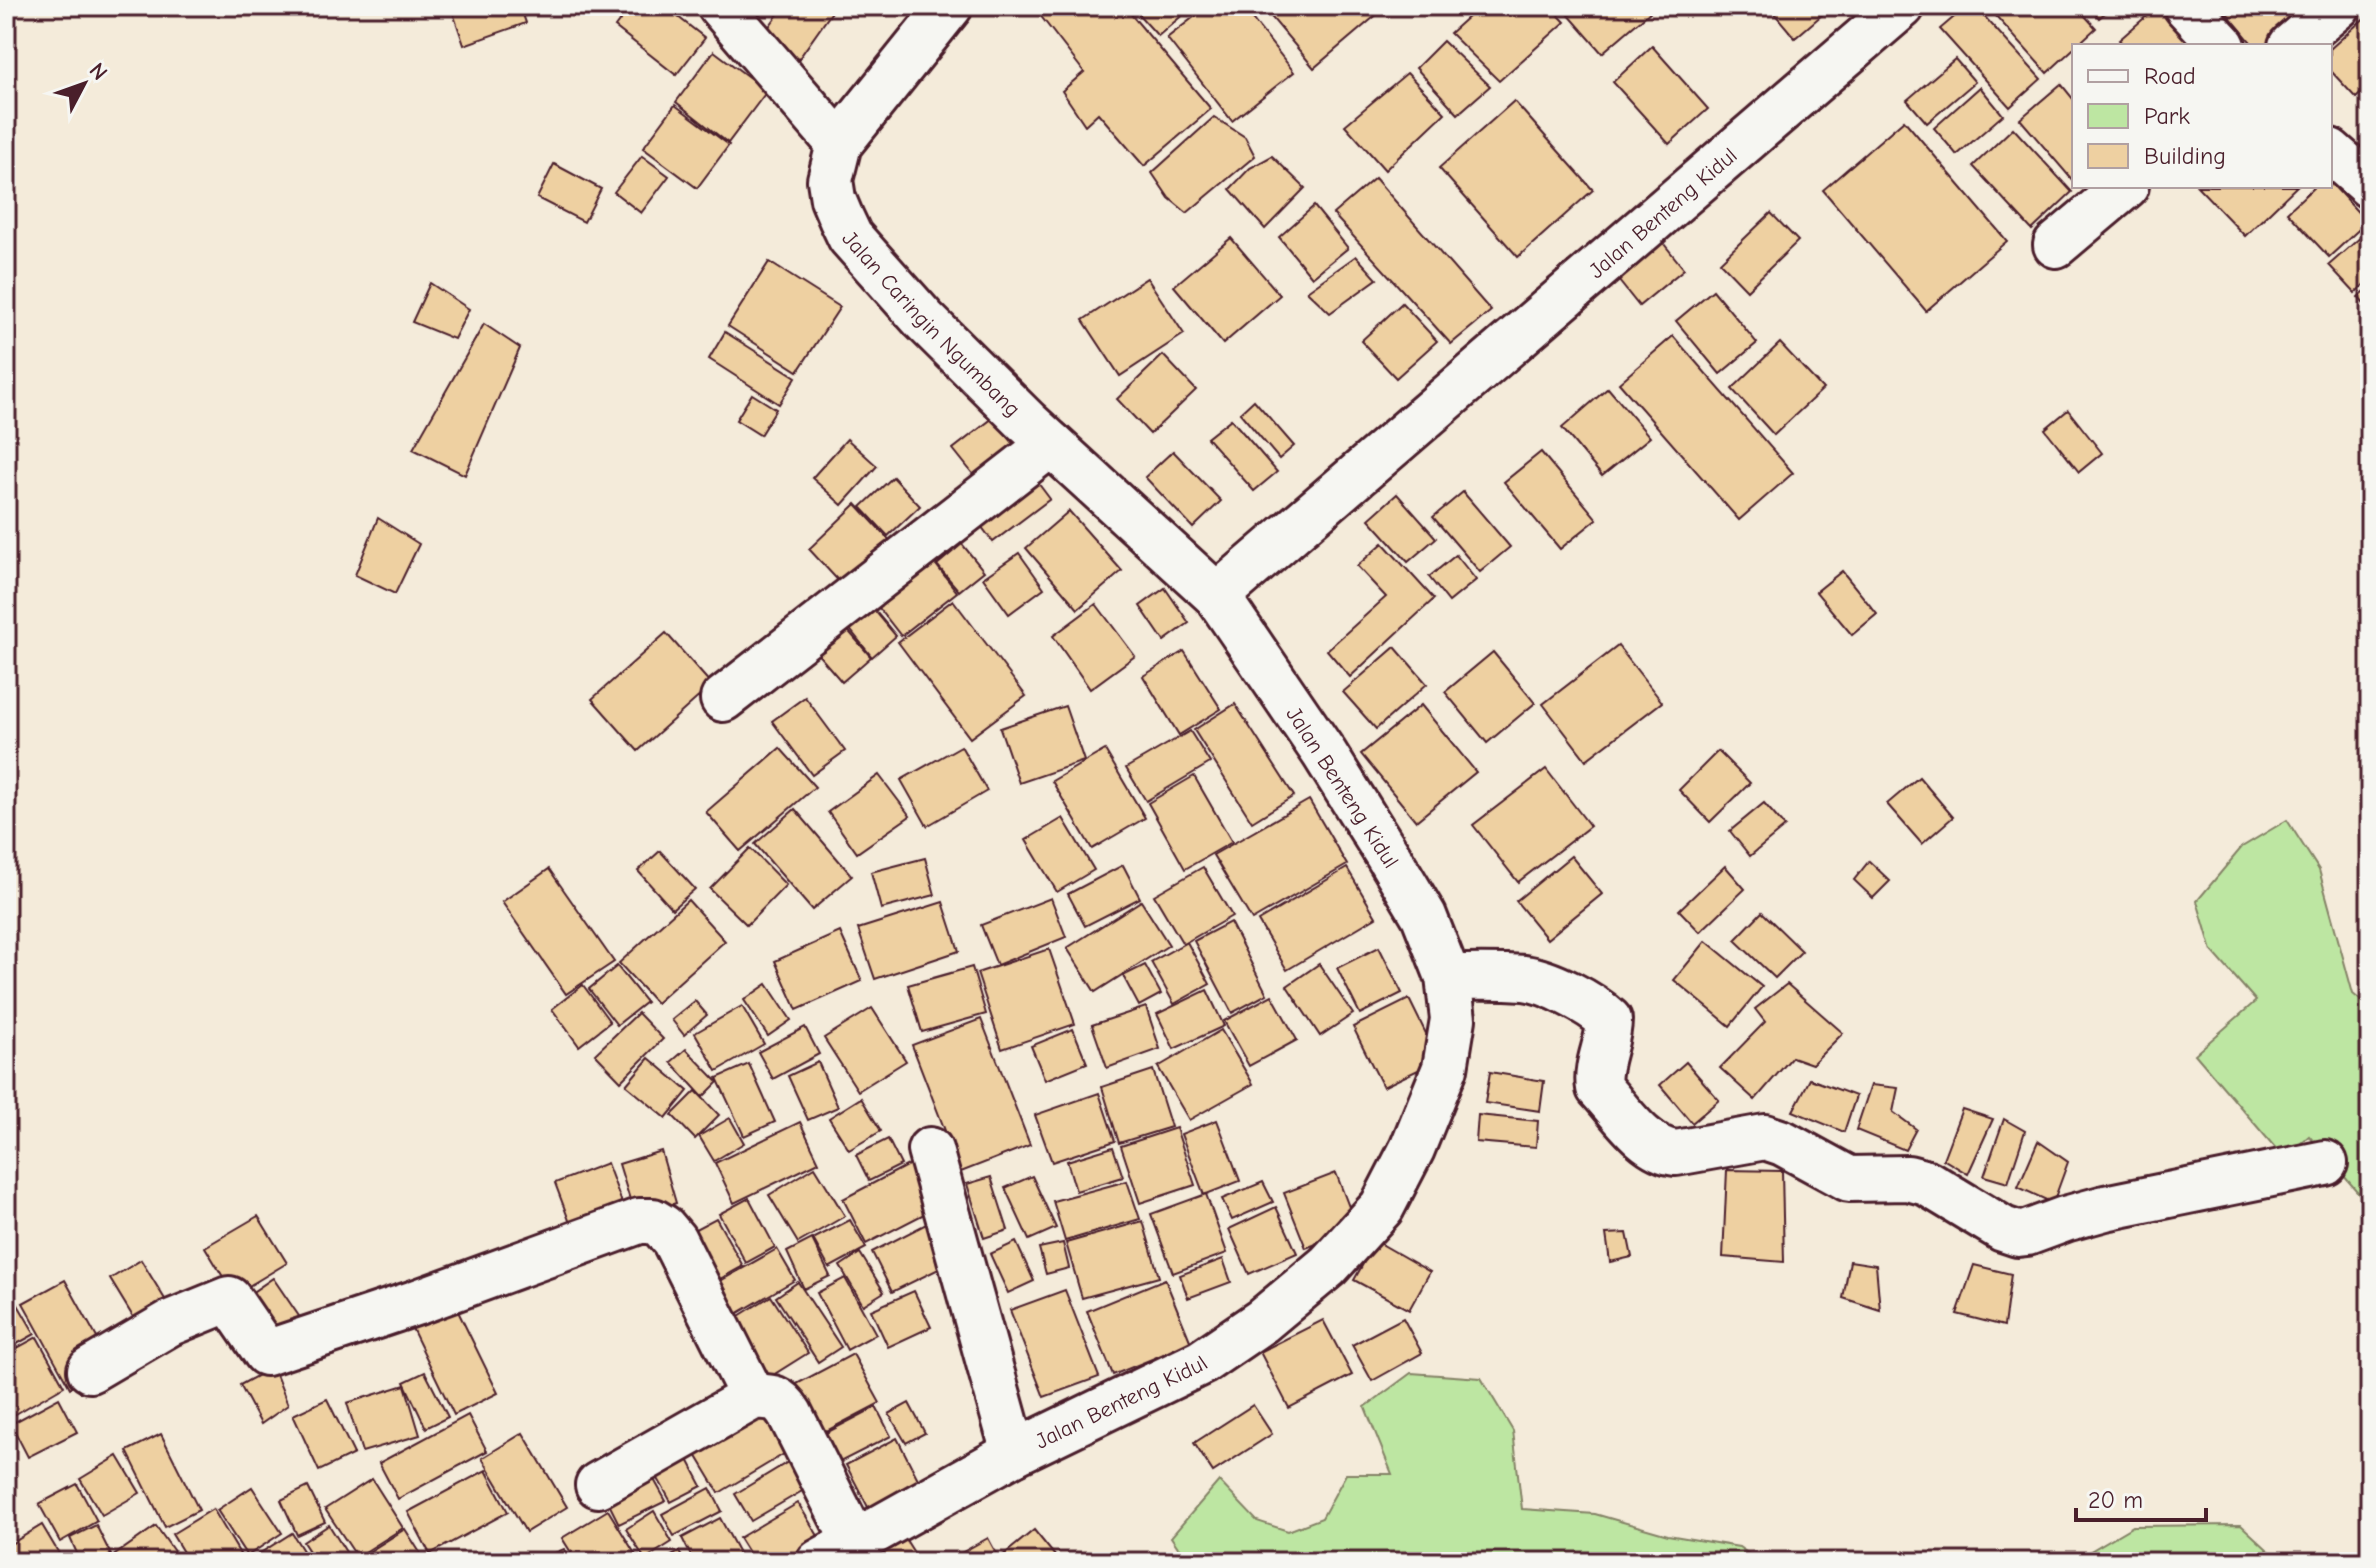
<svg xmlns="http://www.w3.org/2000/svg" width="2376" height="1568" font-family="'Comic Neue',sans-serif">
<rect width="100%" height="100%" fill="#f4ebda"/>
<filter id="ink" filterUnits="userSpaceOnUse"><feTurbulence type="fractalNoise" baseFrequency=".0125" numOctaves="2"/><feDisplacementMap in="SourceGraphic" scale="16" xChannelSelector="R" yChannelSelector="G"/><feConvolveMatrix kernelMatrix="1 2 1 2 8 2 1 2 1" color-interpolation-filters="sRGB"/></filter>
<g filter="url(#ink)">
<g fill="#bde6a2" stroke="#848266" stroke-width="2">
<path d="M2287 820 2319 870 2353 994 2370 1008V1206L2309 1136 2284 1158 2195 1054 2256 1001 2212 951 2197 901 2242 847Z"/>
<path d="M1411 1373 1481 1378 1513 1431 1522 1509 1595 1514 1668 1535 1739 1547 1760 1562H1188L1171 1537 1219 1481 1257 1521 1288 1531 1322 1518 1346 1474H1392L1365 1407Z"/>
<path d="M2241 1525 2281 1562H2028L2087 1553 2133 1526Z"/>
</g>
<g fill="#eed0a1" stroke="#4a1f2b" stroke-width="2">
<path d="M454 6H520L526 23 464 45 451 7Z"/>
<path d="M631 6H664L705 38 676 75 615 27Z"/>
<path d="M784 6H836L795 64 760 39Z"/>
<path d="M1033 6H1124L1211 109 1144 166 1098 113 1085 125 1062 91 1084 72Z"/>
<path d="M1131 6H1193L1158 36Z"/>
<path d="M1208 6H1242L1294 72 1232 121 1167 38Z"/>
<path d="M1262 6H1387L1314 68Z"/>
<path d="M1480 6H1550L1565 22 1499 81 1450 33Z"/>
<path d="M1561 6H1644L1650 12 1602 53Z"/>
<path d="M1768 6H1816L1823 14 1795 38Z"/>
<path d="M1967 6H1975L2041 79 2010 107 1940 29Z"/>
<path d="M1987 6H2076L2096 28 2047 73Z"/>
<path d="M2089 6H2113L2099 18Z"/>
<path d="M2158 6H2169L2204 46H2125L2119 40Z"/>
<path d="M2221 6H2283L2297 23 2269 46H2254Z"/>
<path d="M2370 13V85L2356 98 2330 70V49Z"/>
<path d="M1443 41 1490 86 1458 114 1416 68Z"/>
<path d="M1652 46 1708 109 1669 144 1613 82Z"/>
<path d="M714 51 767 91 728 143 676 102Z"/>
<path d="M1955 59 1975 82 1927 123 1907 100Z"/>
<path d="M1407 73 1445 113 1385 170 1345 125Z"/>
<path d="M2061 84 2074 100V182L2020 119Z"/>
<path d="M1980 87 2003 115 1957 155 1934 128Z"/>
<path d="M1514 101 1593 190 1518 257 1439 168Z"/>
<path d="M675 105 729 145 697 188 643 148Z"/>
<path d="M1214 117 1245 137 1255 156 1187 213 1169 198 1152 173Z"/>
<path d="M1904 120 2007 241 1926 311 1823 190Z"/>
<path d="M2013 128 2072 192 2032 230 1973 166Z"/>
<path d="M642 156 669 176 641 213 614 192Z"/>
<path d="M1272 156 1305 188 1265 229 1230 189 1250 168Z"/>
<path d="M554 164 601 189 584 222 537 198Z"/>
<path d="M1375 178 1491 311 1451 344 1333 214Z"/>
<path d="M2330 182 2367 222 2329 257 2287 212 2315 186H2330Z"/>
<path d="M2197 186H2297L2245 236Z"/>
<path d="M1314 206 1348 248 1312 277 1279 237Z"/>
<path d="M1771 213 1798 241 1747 290 1720 262Z"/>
<path d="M2370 229V279L2355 293 2329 265Z"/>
<path d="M1656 234 1684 269 1639 306 1611 271Z"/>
<path d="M1231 238 1280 295 1223 344 1174 286Z"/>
<path d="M1356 256 1377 279 1330 313 1307 291Z"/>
<path d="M769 262 840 307 798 371 728 326Z"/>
<path d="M1147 278 1184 334 1120 376 1083 320Z"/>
<path d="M430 283 469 309 454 339 412 322Z"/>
<path d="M2370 287V311L2358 297Z"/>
<path d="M1713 290 1757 343 1720 374 1676 321Z"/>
<path d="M1402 303 1437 341 1396 378 1361 341Z"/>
<path d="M484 324 520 348 465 475 413 449Z"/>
<path d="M725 332 796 377 779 404 709 359Z"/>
<path d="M1673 336 1793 473 1739 520 1619 383Z"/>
<path d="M1780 343 1823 389 1774 435 1732 389Z"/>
<path d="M1163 355 1196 390 1150 434 1117 399Z"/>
<path d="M1608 388 1650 437 1602 476 1562 428Z"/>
<path d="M752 394 776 409 760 435 736 420Z"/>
<path d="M1254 400 1294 446 1279 459 1240 413Z"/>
<path d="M2068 410 2102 453 2079 472 2045 429Z"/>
<path d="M993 418 1020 452 981 484 953 449Z"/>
<path d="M1231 419 1277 472 1254 491 1207 438Z"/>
<path d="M847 439 877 466 842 505 812 478Z"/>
<path d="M1173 451 1221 501 1193 528 1145 477Z"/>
<path d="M1541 452 1597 519 1560 549 1504 482Z"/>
<path d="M1029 471 1050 499 993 542 973 515Z"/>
<path d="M893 477 920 506 888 536 861 507Z"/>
<path d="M1463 492 1510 547 1480 572 1433 517Z"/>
<path d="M1397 494 1436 538 1408 562 1369 519Z"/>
<path d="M856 504 894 545 846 589 809 549Z"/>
<path d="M1069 511 1122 571 1078 609 1026 548Z"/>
<path d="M378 518 419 544 395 594 355 575Z"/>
<path d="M1383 543 1434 599 1350 677 1327 650 1386 597 1357 566Z"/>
<path d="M962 544 984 571 959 591 937 565Z"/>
<path d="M926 552 957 592 901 636 869 595Z"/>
<path d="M1019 553 1044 588 1009 614 983 578Z"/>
<path d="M1456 555 1476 580 1449 602 1429 577Z"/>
<path d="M1842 571 1877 614 1852 635 1816 592Z"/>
<path d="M1165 588 1189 623 1164 641 1140 606Z"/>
<path d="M861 594 896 636 872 657 837 613Z"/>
<path d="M953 600 1026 696 970 738 898 642Z"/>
<path d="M1096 604 1135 656 1090 689 1053 636Z"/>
<path d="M838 619 871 657 842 682 809 644Z"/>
<path d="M666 633 712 685 638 751 592 699Z"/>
<path d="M1618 646 1662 702 1586 760 1543 704Z"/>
<path d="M1395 647 1427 684 1376 729 1343 692Z"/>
<path d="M1184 651 1221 709 1179 735 1143 676Z"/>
<path d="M1493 652 1535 703 1487 743 1445 692Z"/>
<path d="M805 697 845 751 812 775 772 721Z"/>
<path d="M1235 704 1294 796 1252 822 1194 730Z"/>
<path d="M1421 705 1476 772 1416 821 1361 754Z"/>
<path d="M1065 706 1084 761 1019 783 1000 728Z"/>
<path d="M1190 731 1210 763 1146 801 1126 768Z"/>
<path d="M961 746 987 791 927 826 901 780Z"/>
<path d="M780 748 815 787 740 851 706 812Z"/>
<path d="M1105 750 1145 818 1092 849 1052 781Z"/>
<path d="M1718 751 1750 783 1710 822 1679 790Z"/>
<path d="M1546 769 1590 826 1518 882 1473 825Z"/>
<path d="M879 775 910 816 857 853 828 812Z"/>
<path d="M1194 776 1232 842 1185 869 1148 803Z"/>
<path d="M1919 777 1953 817 1922 844 1887 804Z"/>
<path d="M1309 800 1347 865 1252 920 1213 855Z"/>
<path d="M1764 803 1785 827 1750 856 1730 831Z"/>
<path d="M795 809 852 876 812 910 755 844Z"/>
<path d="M1063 818 1094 870 1057 892 1026 840Z"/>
<path d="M750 848 786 885 747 925 710 889Z"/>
<path d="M660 851 695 889 672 909 638 871Z"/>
<path d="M1571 856 1602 894 1547 939 1516 901Z"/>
<path d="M925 858 935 895 881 909 871 872Z"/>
<path d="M1869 861 1890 881 1873 898 1854 880Z"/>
<path d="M1123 865 1140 898 1085 926 1068 894Z"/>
<path d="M1725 866 1745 889 1700 932 1679 910Z"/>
<path d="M1203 867 1232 916 1183 944 1154 895Z"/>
<path d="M1347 868 1376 917 1287 970 1258 921Z"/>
<path d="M549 869 614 962 566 994 502 902Z"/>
<path d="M1051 898 1066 937 997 965 981 925Z"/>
<path d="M688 900 725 941 656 1003 619 963Z"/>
<path d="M1141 901 1169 945 1095 992 1067 948Z"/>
<path d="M943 902 959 951 875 979 858 929Z"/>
<path d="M1762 912 1802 951 1775 978 1735 940Z"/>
<path d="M1230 922 1267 994 1232 1013 1194 941Z"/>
<path d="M840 932 862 981 797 1010 775 961Z"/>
<path d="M1706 941 1762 987 1730 1026 1674 980Z"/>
<path d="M1187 942 1210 984 1174 1004 1151 962Z"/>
<path d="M1379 947 1402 993 1360 1014 1337 968Z"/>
<path d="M1049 949 1075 1024 1002 1049 977 973Z"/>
<path d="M1319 964 1353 1014 1320 1036 1287 986Z"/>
<path d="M1145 965 1161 994 1139 1006 1123 976Z"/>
<path d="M617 966 646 1002 617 1025 589 989Z"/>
<path d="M972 967 986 1014 922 1032 908 985Z"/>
<path d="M767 984 791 1020 768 1036 744 1000Z"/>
<path d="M1787 984 1843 1033 1812 1064 1792 1057 1755 1100 1720 1068 1765 1022 1755 1009Z"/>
<path d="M583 985 610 1022 579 1046 552 1009Z"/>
<path d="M1207 990 1224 1026 1174 1049 1157 1014Z"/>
<path d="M1272 995 1297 1040 1249 1066 1224 1021Z"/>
<path d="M1409 999 1439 1060 1383 1087 1353 1027Z"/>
<path d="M695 1001 707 1015 684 1035 672 1020Z"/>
<path d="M742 1006 764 1044 717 1071 695 1033Z"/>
<path d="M1146 1007 1160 1049 1107 1068 1092 1025Z"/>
<path d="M872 1008 906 1061 858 1091 824 1038Z"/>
<path d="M638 1013 663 1039 621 1081 595 1054Z"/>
<path d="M981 1019 1030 1145 961 1172 912 1045Z"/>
<path d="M805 1027 819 1054 773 1079 758 1052Z"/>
<path d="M1073 1029 1087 1063 1045 1080 1031 1046Z"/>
<path d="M1221 1030 1253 1084 1189 1120 1158 1067Z"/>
<path d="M686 1049 718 1082 703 1097 671 1062Z"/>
<path d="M649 1058 688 1091 666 1118 626 1085Z"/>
<path d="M818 1062 838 1107 808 1120 788 1076Z"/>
<path d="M1686 1062 1719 1100 1692 1123 1660 1085Z"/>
<path d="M749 1064 775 1122 744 1136 717 1078Z"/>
<path d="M1153 1070 1171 1127 1119 1143 1102 1087Z"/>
<path d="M1490 1072 1544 1081 1540 1111 1485 1103Z"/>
<path d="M1810 1079 1856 1096 1844 1132 1793 1111Z"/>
<path d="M1871 1085 1898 1088 1893 1112 1916 1129 1905 1150 1856 1130Z"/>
<path d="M696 1091 719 1115 695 1139 672 1115Z"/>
<path d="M1099 1093 1115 1141 1052 1162 1035 1115Z"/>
<path d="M861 1098 881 1131 849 1150 829 1118Z"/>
<path d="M1962 1109 1993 1119 1968 1174 1943 1159Z"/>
<path d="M1478 1115 1538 1121 1536 1147 1476 1142Z"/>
<path d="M730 1118 744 1143 714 1161 699 1136Z"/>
<path d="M2004 1119 2025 1131 2008 1183 1984 1176Z"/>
<path d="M1217 1120 1240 1181 1204 1195 1181 1134Z"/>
<path d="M800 1122 819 1162 734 1203 715 1163Z"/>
<path d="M1176 1128 1195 1185 1140 1203 1121 1146Z"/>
<path d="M888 1139 901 1165 869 1181 856 1155Z"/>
<path d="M2038 1141 2068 1162 2053 1203 2018 1187Z"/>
<path d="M1113 1147 1123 1177 1076 1191 1067 1161Z"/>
<path d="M661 1151 676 1203 635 1216 619 1164Z"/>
<path d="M607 1163 628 1219 576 1239 555 1183Z"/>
<path d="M912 1163 930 1211 866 1244 843 1199Z"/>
<path d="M815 1167 845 1216 798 1243 769 1195Z"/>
<path d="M1727 1170 1782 1171 1784 1262 1723 1257Z"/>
<path d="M1336 1173 1357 1228 1306 1248 1284 1193Z"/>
<path d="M1032 1176 1056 1228 1029 1240 1005 1188Z"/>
<path d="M991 1177 1008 1230 984 1238 967 1184Z"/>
<path d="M1127 1181 1140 1219 1065 1241 1053 1201Z"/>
<path d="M1263 1182 1273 1202 1232 1220 1222 1199Z"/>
<path d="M1206 1194 1227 1253 1173 1273 1151 1214Z"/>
<path d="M749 1198 775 1247 746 1263 719 1214Z"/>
<path d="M1276 1207 1297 1253 1249 1274 1229 1229Z"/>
<path d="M258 1216 287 1263 234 1295 205 1247Z"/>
<path d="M716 1218 743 1266 711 1284 684 1235Z"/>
<path d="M850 1220 866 1248 829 1268 813 1239Z"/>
<path d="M1143 1221 1159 1277 1082 1298 1066 1243Z"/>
<path d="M930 1222 951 1263 892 1292 872 1252Z"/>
<path d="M1627 1233 1632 1257 1610 1262 1606 1234Z"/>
<path d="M812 1239 830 1276 804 1289 787 1252Z"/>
<path d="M1376 1241 1430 1272 1409 1310 1354 1280Z"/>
<path d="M1016 1242 1034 1281 1008 1293 990 1254Z"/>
<path d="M1063 1243 1069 1268 1046 1274 1039 1248Z"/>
<path d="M777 1249 795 1280 733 1316 715 1284Z"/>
<path d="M860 1253 884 1292 863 1305 840 1266Z"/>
<path d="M1223 1259 1231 1282 1188 1298 1180 1275Z"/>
<path d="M141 1260 177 1319 146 1338 110 1279Z"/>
<path d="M1850 1261 1876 1265 1880 1310 1843 1298Z"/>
<path d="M1974 1265 2011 1274 2004 1326 1957 1314Z"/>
<path d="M273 1278 305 1325 276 1345 244 1298Z"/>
<path d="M845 1278 876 1334 847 1350 817 1293Z"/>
<path d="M1165 1279 1191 1343 1113 1375 1087 1311Z"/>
<path d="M65 1280 112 1365 70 1388 23 1303Z"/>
<path d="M798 1282 841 1347 818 1362 776 1297Z"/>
<path d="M1065 1290 1099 1377 1044 1397 1010 1310Z"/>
<path d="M914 1291 931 1327 888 1347 871 1310Z"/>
<path d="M771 1296 808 1353 757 1385 721 1327Z"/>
<path d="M451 1297 498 1393 454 1415 407 1318Z"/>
<path d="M17 1303 35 1334 6 1350V1310Z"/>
<path d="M1403 1318 1422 1353 1372 1381 1352 1345Z"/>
<path d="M1323 1320 1352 1375 1289 1408 1260 1352Z"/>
<path d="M37 1337 64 1386 14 1415 6 1401V1354Z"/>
<path d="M853 1354 880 1403 817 1436 791 1387Z"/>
<path d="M273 1367 288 1405 261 1424 240 1385Z"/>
<path d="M425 1372 448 1417 426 1428 404 1382Z"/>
<path d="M405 1385 420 1435 362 1452 347 1403Z"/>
<path d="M59 1398 77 1432 28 1457 11 1424Z"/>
<path d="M327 1399 354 1454 319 1471 293 1415Z"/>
<path d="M909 1403 925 1433 906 1443 889 1414Z"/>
<path d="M1253 1405 1272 1434 1213 1472 1194 1443Z"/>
<path d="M762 1406 789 1451 719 1493 692 1448Z"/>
<path d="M876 1407 891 1436 840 1462 824 1434Z"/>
<path d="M468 1415 487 1451 398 1499 379 1463Z"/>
<path d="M523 1433 567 1507 526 1532 482 1458Z"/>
<path d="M161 1434 199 1510 165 1527 127 1451Z"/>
<path d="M897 1438 921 1485 870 1511 846 1465Z"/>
<path d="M683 1450 702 1486 671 1502 651 1466Z"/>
<path d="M118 1456 140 1493 102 1515 80 1479Z"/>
<path d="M793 1459 809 1487 751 1521 735 1494Z"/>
<path d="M647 1467 666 1501 619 1524 602 1490Z"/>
<path d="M486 1470 508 1512 430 1554 408 1512Z"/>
<path d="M372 1479 403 1528 357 1557 325 1509Z"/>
<path d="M77 1484 97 1521 60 1542 39 1504Z"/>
<path d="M252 1487 282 1533 247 1556 217 1510Z"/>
<path d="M308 1487 325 1522 297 1535 281 1500Z"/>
<path d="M710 1488 722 1511 674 1536 662 1514Z"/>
<path d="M798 1503 823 1544 794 1562H754L739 1538Z"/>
<path d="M213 1509 240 1554 228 1562H189L172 1534Z"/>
<path d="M608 1510 637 1557 629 1562H577L562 1538Z"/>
<path d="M654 1511 672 1542 645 1559 626 1529Z"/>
<path d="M720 1518 744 1562H694L682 1538Z"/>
<path d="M42 1525 64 1562H12L6 1547Z"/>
<path d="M96 1525 111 1555 97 1562H81L70 1538Z"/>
<path d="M329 1525 351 1560 348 1562H316L303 1542Z"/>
<path d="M156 1526 180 1560 105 1562Z"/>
<path d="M405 1529 426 1562H353Z"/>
<path d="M1034 1530 1060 1562H1005L1001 1557Z"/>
<path d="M292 1533 310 1562H252L251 1559Z"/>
<path d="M988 1538 1001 1562H945Z"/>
<path d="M906 1540 920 1562H879L876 1558Z"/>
<path d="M564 1549 570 1562H534Z"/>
<path d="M679 1552 685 1562H660Z"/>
</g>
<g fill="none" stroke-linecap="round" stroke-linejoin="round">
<defs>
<g id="minor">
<path d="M720 6 839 144"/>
<path id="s1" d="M950 6 839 144 830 180 833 199 841 218 850 237 924 320 1027 422 1217 596"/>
<path d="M2186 6 2223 46"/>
<path d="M2291 46 2338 6"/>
<path d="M2330 151 2370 186"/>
<path d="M2056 245 2126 186"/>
<path d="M723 699 1051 444"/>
<path d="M1448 977C1473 977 1499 976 1524 978 1549 981 1591 1003 1609 1020 1609 1043 1595 1065 1599 1088 1620 1110 1644 1150 1676 1153L1765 1137 1783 1143 1849 1179 1908 1178 1927 1183 2003 1229 2018 1234 2027 1233 2065 1219 2105 1208 2325 1163"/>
<path d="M930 1150 1014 1453"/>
<path d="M90 1370 170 1323 229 1299 266 1353 415 1303 639 1221H653L663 1227 674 1240 753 1397"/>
<path d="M598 1485 753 1397C772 1396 780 1397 790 1414L855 1543"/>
<path id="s2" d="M819 1562 1014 1453 1202 1362 1262 1321 1328 1266 1382 1207 1412 1149 1445 1068 1453 1019 1448 977 1424 916 1387 854 1324 753 1217 596 1902 6"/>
</g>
</defs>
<use href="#minor" stroke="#4a1f2b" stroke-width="50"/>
<use href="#minor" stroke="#f6f6f2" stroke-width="44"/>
</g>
</g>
<g text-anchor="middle" stroke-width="7" stroke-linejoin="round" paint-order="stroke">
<g font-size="22" fill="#4a1f2b" stroke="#f6f6f2">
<text dy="8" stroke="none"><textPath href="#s2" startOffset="1950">Jalan Benteng Kidul</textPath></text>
<text dy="8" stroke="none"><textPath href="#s1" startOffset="394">Jalan Caringin Ngumbang</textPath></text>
<text transform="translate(1343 787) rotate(57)" y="8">Jalan Benteng Kidul</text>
<text dy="8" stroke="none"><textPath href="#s2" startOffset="342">Jalan Benteng Kidul</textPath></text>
</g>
</g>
<rect width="2376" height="1568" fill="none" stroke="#f6f6f2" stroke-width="32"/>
<rect x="16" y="16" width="2344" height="1536" fill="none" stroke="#4a1f2b" stroke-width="3" filter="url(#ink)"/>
<rect x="2072" y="44" width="260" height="144" fill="#f6f6f2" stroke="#b1a0a2" stroke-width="2"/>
<rect x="2088" y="70" width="40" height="12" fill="#f6f6f2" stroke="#b1a0a2" stroke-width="2"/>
<text x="2144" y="84" font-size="24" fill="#4a1f2b">Road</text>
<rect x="2088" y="104" width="40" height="24" fill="#bde6a2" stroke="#b1a0a2" stroke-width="2"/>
<text x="2144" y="124" font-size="24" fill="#4a1f2b">Park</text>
<rect x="2088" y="144" width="40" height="24" fill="#eed0a1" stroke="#b1a0a2" stroke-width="2"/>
<text x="2144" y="164" font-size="24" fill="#4a1f2b">Building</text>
<g transform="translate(84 84) rotate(49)" stroke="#f6f6f2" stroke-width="6" paint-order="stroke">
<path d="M0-6L14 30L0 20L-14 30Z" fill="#4a1f2b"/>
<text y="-12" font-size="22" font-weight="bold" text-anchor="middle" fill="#4a1f2b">N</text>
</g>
<path d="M2076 1508v12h130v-12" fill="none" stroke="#4a1f2b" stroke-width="4"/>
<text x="2088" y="1508" font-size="24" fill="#4a1f2b" stroke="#f6f6f2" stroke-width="6" paint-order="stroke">20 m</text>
</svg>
